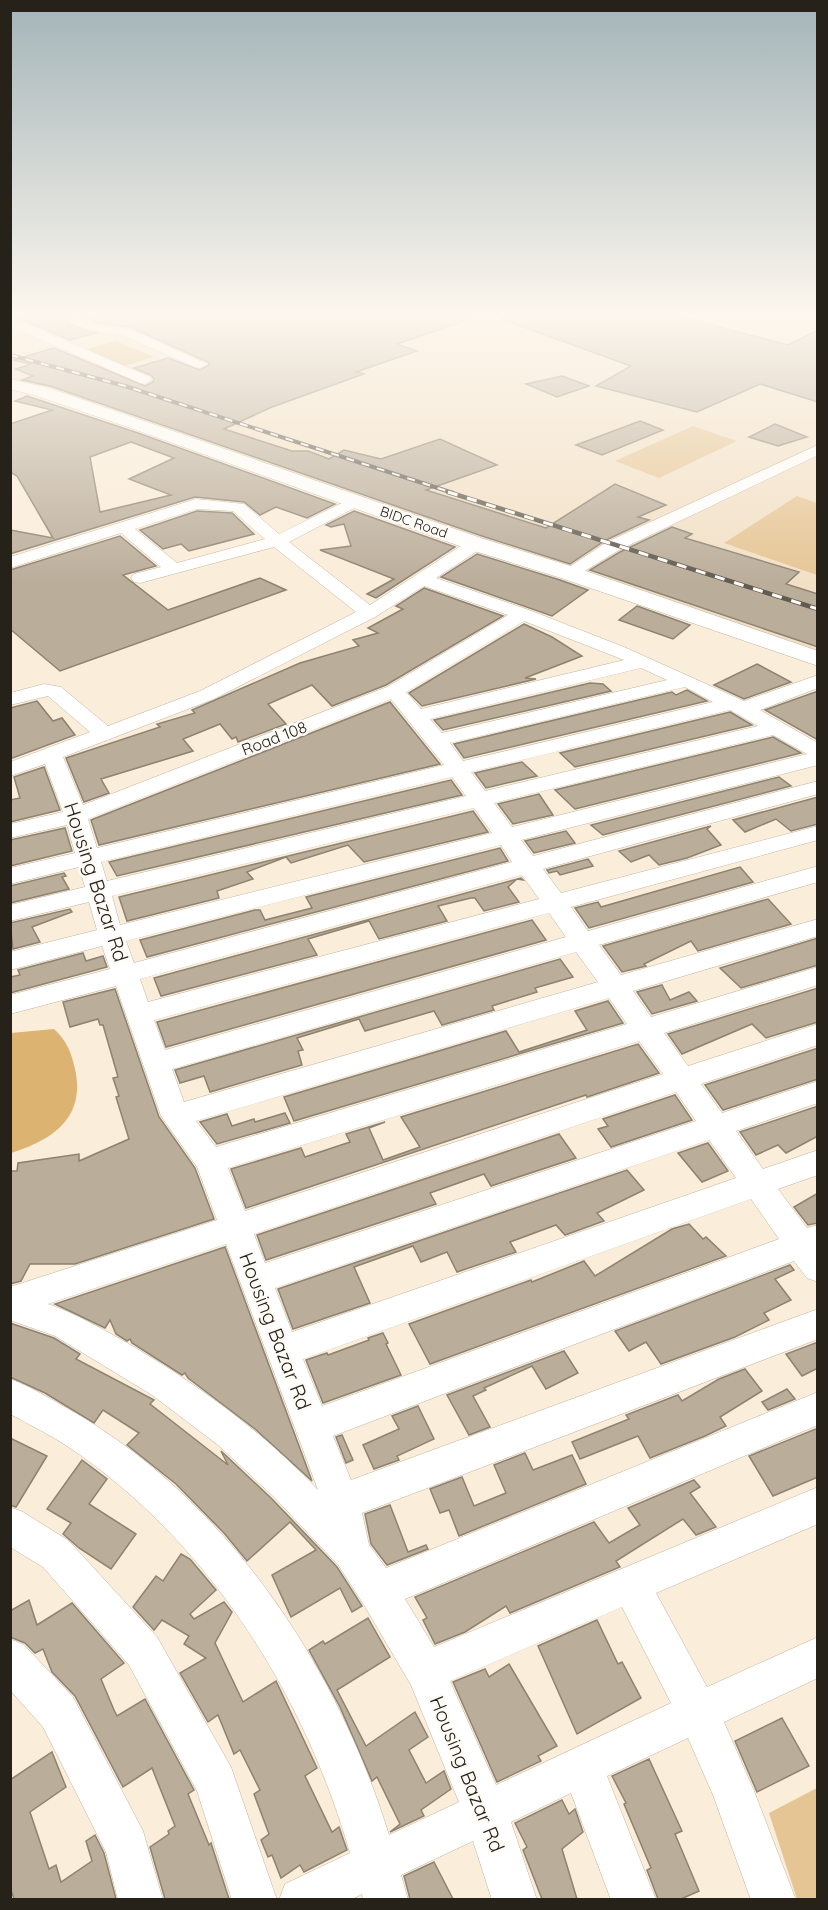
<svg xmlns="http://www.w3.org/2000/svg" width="828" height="1910" font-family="Quicksand,sans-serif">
<rect width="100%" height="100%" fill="#faedd9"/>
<path fill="#f2e0c6" d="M11 317H817V659L11 385Z"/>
<g fill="#e5c594">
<path d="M693 426 737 441 659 478 615 461Z"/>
<path d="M797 496 817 503V575L724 543Z"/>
<path d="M817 1788V1899H797L769 1813Z"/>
</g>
<g fill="#dcb371">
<path d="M116 341 154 357 124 366 87 349Z"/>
<path d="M54 1029C67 1041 71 1052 75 1069 86 1118 52 1140 11 1153V1033Z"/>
</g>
<g fill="#baad9a" stroke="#8e8270" stroke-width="1.5" fill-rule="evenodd">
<path d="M16 317H66L69 324 96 333 70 340Z"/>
<path d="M85 317H466L467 320 397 344 417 351 356 372 364 374 272 407 224 429 292 451H308L329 459 344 450 381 459 440 439 497 465 426 490 546 528 615 484 666 505 638 517 649 520 606 540 570 564 485 537 50 386 22 380 33 376 16 369 31 364 13 360 54 348 145 386 153 382 154 379 151 375 134 368 168 358 200 370 209 365 208 362 130 327 96 322Z"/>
<path d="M502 317H681L788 345 818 330V402L760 384 697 412 596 386 631 366 501 319Z"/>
<path d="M562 376 589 386 557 397 526 384Z"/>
<path d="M27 396 138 433 335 504 307 518 276 507 260 515 244 502 195 497 10 554V530L53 538 17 476 10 472V424L52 410 15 401ZM131 442 174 458 129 479 171 495 100 512 90 457Z"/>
<path d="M640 421 663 430 602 455 576 445Z"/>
<path d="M775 424 807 437 778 446 749 437Z"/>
<path d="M197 511 232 513 254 534 189 551 181 544 163 549 140 530Z"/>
<path d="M354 511 455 547 376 598 367 594 394 579 320 550 351 546 344 524 331 527 326 525Z"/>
<path d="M672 527 692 534 685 538 799 572 786 584 818 594V647L590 570 620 552Z"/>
<path d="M120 536 156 566 123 575 168 610 260 578 286 590 60 671 10 629V570Z"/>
<path d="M477 554 560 580 588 590 552 616 441 577Z"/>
<path d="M424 588 503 616 386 685 332 706 312 685 268 704 286 724 238 742 236 737 232 739 220 724 183 739 193 751 101 779 109 793 84 802 66 758 160 727 157 724 195 713 192 710 300 663 359 646 353 640 378 633 368 628 403 609 396 606Z"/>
<path d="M637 606 690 625 673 639 619 620Z"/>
<path d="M524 624 552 637 582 656 525 678 536 679 422 706 409 693Z"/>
<path d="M757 664 791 682 744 699 714 685Z"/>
<path d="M590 683 603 684 611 691 443 730 434 720Z"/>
<path d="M687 690 707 701 464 758 454 744 672 692 676 695Z"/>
<path d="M818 691V740L765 710Z"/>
<path d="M37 701 53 721 62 718 75 735 10 759V708Z"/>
<path d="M390 702 440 764 99 845 91 820Z"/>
<path d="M730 712 752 725 575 767 560 753Z"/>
<path d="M773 737 801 753 575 809 555 790Z"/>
<path d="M522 762 537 776 486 788 475 773Z"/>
<path d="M44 767 60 810 10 822V800L20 798 14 777Z"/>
<path d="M779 777 791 786 603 835 591 825Z"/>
<path d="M451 780 462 795 117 876 109 862Z"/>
<path d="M539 794 553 815 513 824 498 804Z"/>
<path d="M818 797V824L791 831 776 819 745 832 733 820Z"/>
<path d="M473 811 488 832 364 862 348 845 291 863 286 857 247 872 253 879 217 891 219 898 127 921 119 897Z"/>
<path d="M711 826 707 829 721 845 687 858 659 865 649 855 631 862 619 851Z"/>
<path d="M65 828 72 851 10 866V840Z"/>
<path d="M566 831 575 843 534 853 525 841Z"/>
<path d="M500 848 508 861 147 957 140 940 255 910H260L265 920 312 908 306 897Z"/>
<path d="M588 859 593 866 560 875 557 871 549 873 547 870Z"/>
<path d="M740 867 753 882 589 928 575 908 598 902 601 907Z"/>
<path d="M64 873 66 876 62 877 69 889 10 903V886Z"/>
<path d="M521 878 523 880 517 879 508 887 519 902 484 911 475 898H471L438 906 447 921 379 939 369 921 308 939 317 955 161 996 154 978Z"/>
<path d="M768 899 791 924 698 951 691 941 644 964 646 966 622 972 603 946Z"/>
<path d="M70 909 72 912 32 927 40 942 13 949 10 923Z"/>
<path d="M532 920 546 940 166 1047 157 1022Z"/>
<path d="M818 938V965L741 988 720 968Z"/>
<path d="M83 953 86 961 103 956 107 967 10 993V977L20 975 18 970Z"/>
<path d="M560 959 573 977 535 988 537 992 492 1006 494 1010 442 1025 434 1011 365 1031 359 1019 297 1038 303 1050 298 1051 302 1065 210 1092 204 1076 180 1083 175 1070Z"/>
<path d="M662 985 670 1000 689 992 697 1001 652 1014 637 992Z"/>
<path d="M818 988V1022L766 1038 752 1024 682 1054 668 1034Z"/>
<path d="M115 989 159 1117 195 1168 214 1219 75 1264H30L21 1281 10 1284V1171H17L18 1163 79 1154V1161L129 1139 116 1097 119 1096 113 1078 118 1077 103 1025H100L98 1019 70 1027 63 1002Z"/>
<path d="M608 1001 623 1023 294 1121 284 1097 506 1031 519 1052 587 1030 575 1011Z"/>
<path d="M638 1044 659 1073 587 1097 586 1095 246 1208 231 1169 301 1148 305 1157 350 1142 346 1134 385 1122 369 1128 383 1160 420 1147 401 1117Z"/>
<path d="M818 1048V1079L723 1110 705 1085Z"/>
<path d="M675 1095 692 1120 611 1147 598 1129 608 1126 603 1119Z"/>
<path d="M818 1106V1136L786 1153 778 1145 756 1155 740 1132Z"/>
<path d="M285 1113 290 1123 217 1144 200 1122 227 1114 232 1126 254 1119 255 1122Z"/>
<path d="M559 1134 576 1158 491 1186 484 1174 430 1193 436 1204 266 1260 257 1235Z"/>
<path d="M708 1143 728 1171 702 1182 678 1153Z"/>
<path d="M627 1170 644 1190 597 1213 604 1221 565 1235 556 1225 510 1242 516 1252 457 1272 447 1252 421 1262 413 1246 354 1267 370 1303 293 1329 278 1289Z"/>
<path d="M818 1193V1223L808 1225 794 1207Z"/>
<path d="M689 1224 703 1239 706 1237 726 1256 430 1364 409 1324 531 1280 532 1282 584 1261 595 1276 672 1229Z"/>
<path d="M225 1247 312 1481 255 1429 188 1378 185 1373 182 1375 132 1343 130 1339 127 1341 116 1334 110 1320 105 1328 55 1304Z"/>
<path d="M790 1265 794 1270 775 1279 791 1300 764 1313 769 1320 735 1337 661 1364 646 1342 629 1351 615 1331Z"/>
<path d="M10 1323 54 1338 80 1354 76 1359 154 1400 150 1404 228 1465 221 1451 272 1499 337 1567 362 1606 352 1612 340 1588 291 1617 272 1575 316 1550 290 1522 247 1561 224 1533 176 1484 127 1445 139 1433 103 1410 94 1423 45 1393 10 1377Z"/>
<path d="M383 1333 388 1343 386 1344 401 1375 323 1403 306 1360 327 1353 328 1355 369 1340 368 1338Z"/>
<path d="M818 1342V1368L802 1376 786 1354Z"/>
<path d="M564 1351 578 1373 546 1389 532 1366 484 1388 486 1390 473 1396 490 1427 469 1435 447 1395Z"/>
<path d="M745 1369 762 1391 720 1417 726 1426 705 1436 650 1458 638 1436 580 1459 572 1442 629 1419 626 1415 678 1395 682 1401 719 1379Z"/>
<path d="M787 1389 795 1399 768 1410 762 1402Z"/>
<path d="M418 1406 434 1439 397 1456 399 1460 374 1469 363 1445 399 1429 392 1416Z"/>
<path d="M818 1428V1477L773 1496 749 1456Z"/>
<path d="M342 1435 353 1460 346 1463 336 1437Z"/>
<path d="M10 1438 47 1456 16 1507 10 1505Z"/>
<path d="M525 1453 533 1470 572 1455 586 1484 459 1536 449 1510 440 1513 430 1489 462 1477 474 1506 506 1493 494 1465Z"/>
<path d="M82 1460 107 1479 89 1504 136 1534 111 1569 79 1548 63 1534 71 1523 47 1509Z"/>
<path d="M694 1480 700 1487 690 1493 716 1527 696 1535 683 1519 616 1561 620 1567 510 1613 506 1606 465 1632 435 1644 423 1620 427 1618 415 1597 594 1522 609 1543 640 1525 628 1508Z"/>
<path d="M390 1505 408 1552 426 1545 428 1549 387 1565 371 1544 365 1514Z"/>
<path d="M181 1554 190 1559 216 1590 190 1614 194 1619 224 1602 232 1612 215 1643 243 1702 276 1681 317 1768 305 1776 332 1832 339 1827 347 1850 304 1872 300 1865 281 1878 272 1855 268 1857 261 1840 269 1834 254 1794 260 1790 240 1750 234 1754 218 1715 208 1722 180 1673 206 1658 184 1644 189 1636 162 1620 154 1630 133 1607 156 1576 163 1581Z"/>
<path d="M29 1600 37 1625 72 1603 124 1663 101 1679 114 1710 117 1716 145 1699 194 1790 188 1794 209 1845 211 1843 229 1899H165L150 1847 169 1834 168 1831 175 1826 152 1768 123 1787 75 1696 52 1672 43 1649 35 1653 25 1643 10 1637V1611Z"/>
<path d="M368 1618 390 1657 337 1690 366 1746 415 1712 428 1737 409 1750 426 1783 444 1771 451 1789 421 1810 424 1816 390 1832 400 1824 377 1777 372 1781 340 1707 309 1650 323 1641 325 1644Z"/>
<path d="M597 1620 618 1664 622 1662 641 1698 577 1734 538 1646Z"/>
<path d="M509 1664 557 1746 538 1756 541 1761 497 1782 453 1682 485 1669 489 1677Z"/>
<path d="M782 1718 809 1766 757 1792 735 1741Z"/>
<path d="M52 1752 66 1787 30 1812 49 1869 56 1865 61 1882 92 1861 86 1841 95 1835 104 1853 116 1899H14L10 1887V1780Z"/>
<path d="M649 1759 682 1831 675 1834 699 1891 681 1899H658L647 1870 651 1868 624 1804 626 1803 612 1776Z"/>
<path d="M562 1800 569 1814 575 1809 583 1832 562 1849 577 1899H542L523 1850 527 1847 515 1823Z"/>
<path d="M434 1862 453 1899H410L404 1876Z"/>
</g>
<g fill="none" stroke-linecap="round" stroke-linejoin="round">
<defs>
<g id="minor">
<path d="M10 317 150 377 152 380 145 384 140 383 10 326Z"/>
<path d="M68 317H80L95 324 129 329 207 364 200 368 195 367 122 335 88 330 70 322Z"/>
<path d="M818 445V455L619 550 575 577H563L560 573 607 542Z"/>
<path d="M356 496 362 498 364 501 362 504 289 542 370 605 470 540H482L484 544 482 548 436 578 529 610 624 647 744 701 818 675V688L760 710 818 743V765L521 840 533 856 818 781V794L543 869 561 893 818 826V840L571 907 588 931 818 866V882L599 945 621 975 818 919V936L633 991 651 1017 818 967V985L664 1033 688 1066 818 1024V1045L701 1084 722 1113 818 1081V1103L736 1131 763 1169 818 1150V1175L778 1189 807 1228 818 1225V1282L807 1278 794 1261 333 1436 351 1480 818 1309V1339L362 1513 369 1545 386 1568 818 1392V1425L405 1599 434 1647 818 1487V1524L656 1593 707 1687 818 1637V1678L724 1722 754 1791 796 1900H751L713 1795 688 1738 607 1776 656 1900H611L571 1793 511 1822 537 1900H492L473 1841 401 1875 408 1900H363L362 1894 351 1900H279L285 1884 350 1853C304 1694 209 1542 70 1448 51 1435 30 1425 10 1414V1379C29 1386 46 1396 63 1406 223 1494 336 1663 389 1835L459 1802 411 1685 364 1605 339 1566 274 1497 218 1445 152 1395 55 1336 10 1320V1287L217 1220 197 1167 161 1116 116 986 10 1014V995L110 969 102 946 10 970V952L97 930 89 902 10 921V905L85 887 79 867 10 884V868L75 853 67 825 10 838V824L63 812 45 764 10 776V762L90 732 48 696 10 705V693L44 684 61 687 108 726 200 691 356 612 274 547 140 583 134 582 131 578 134 574 161 567 121 533 10 568V557L196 499 244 504 279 534ZM197 509 233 511 265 539 177 563 135 529ZM424 586 508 615 387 687 83 805 63 757 214 699 375 617ZM524 621 624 660 421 709 406 692ZM641 668 667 680 442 733 430 719ZM685 687 713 702 463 761 450 743ZM391 699 444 765 97 848 88 819ZM730 710 758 726 485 791 471 772ZM773 735 807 754 512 827 494 803ZM452 777 466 796 107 881 101 862ZM474 808 492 833 120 925 112 896ZM501 845 512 862 134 963 126 941ZM522 875 539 899 148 1002 140 979ZM549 913 566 937 165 1050 154 1020ZM576 952 598 982 184 1102 172 1069ZM609 998 627 1024 216 1147 196 1121ZM639 1041 663 1074 245 1211 228 1168ZM676 1092 696 1121 265 1263 254 1234ZM709 1140 736 1178 292 1332 275 1288ZM751 1199 779 1239 322 1406 303 1359ZM226 1244 318 1490C264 1433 201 1387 134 1347 106 1331 79 1315 48 1304ZM622 1607 671 1703 496 1785 450 1681Z"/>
<path d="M10 1507 23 1512 69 1541 157 1637 231 1767 277 1900H232L197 1791 129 1665 43 1567 10 1547Z"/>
<path d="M10 1639 24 1645 73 1697 143 1831 163 1900H118L106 1852 43 1727 10 1690Z"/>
</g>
<path id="secondary" d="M10 379 49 388 484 539 577 568 818 651V666L561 578 468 549 139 431 37 396 10 389Z"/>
</defs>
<use href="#minor" stroke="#c0b4a0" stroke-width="1"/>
<use href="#secondary" stroke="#c0b4a0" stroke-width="1"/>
<use href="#minor" fill="#fff" fill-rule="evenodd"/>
<use href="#secondary" fill="#fff" fill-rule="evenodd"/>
<defs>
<path id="rail-far1" d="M10 355 125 386 453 493"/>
<path id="rail" d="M448 492 818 609"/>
</defs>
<use href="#rail-far1" stroke="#625b50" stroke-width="4"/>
<use href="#rail" stroke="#625b50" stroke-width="4.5"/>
<use href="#rail-far1" stroke="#fefbf7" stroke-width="2" stroke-dasharray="8" stroke-linecap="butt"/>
<use href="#rail" stroke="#fefbf7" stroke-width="3" stroke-dasharray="10" stroke-linecap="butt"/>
</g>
<linearGradient id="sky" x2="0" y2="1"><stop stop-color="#a3b4b8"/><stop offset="0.54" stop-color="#fdf7ee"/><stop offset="1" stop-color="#fdf7ee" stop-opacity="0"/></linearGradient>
<rect width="828" height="584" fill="url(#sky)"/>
<g text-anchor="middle" stroke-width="5" stroke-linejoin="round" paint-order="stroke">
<g font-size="14" fill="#26221a" stroke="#fefbf7">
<text transform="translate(414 522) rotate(19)" y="5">BIDC Road</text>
</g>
<g font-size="16" fill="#26221a" stroke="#fefbf7">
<text transform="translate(274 738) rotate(-21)" y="6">Road 108</text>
</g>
<g font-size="20" fill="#26221a" stroke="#fefbf7">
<text transform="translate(96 882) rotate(72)" y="7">Housing Bazar Rd</text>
<text transform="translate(275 1331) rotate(69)" y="7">Housing Bazar Rd</text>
<text transform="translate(467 1774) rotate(68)" y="7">Housing Bazar Rd</text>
</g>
</g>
<rect width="828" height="1910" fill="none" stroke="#26221a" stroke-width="24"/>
</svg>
